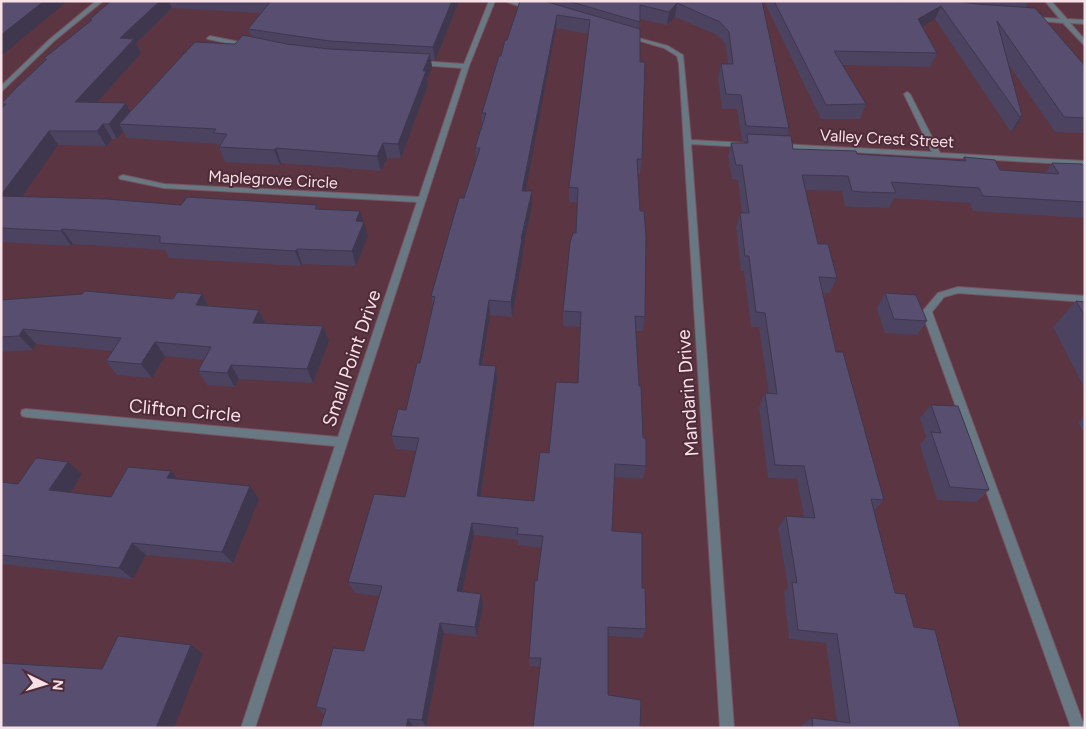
<svg xmlns="http://www.w3.org/2000/svg" width="1086" height="729" font-family="Figtree,sans-serif">
<rect width="100%" height="100%" fill="#5b3542"/>
<g fill="none" stroke-linecap="round" stroke-linejoin="round">
<defs>
<path id="lane" d="M958 287 1085 296V302L958 293 944 297 932 312 1085 728H1071L922 312 938 293Z"/>
<g id="street">
<path d="M96 1H103L54 41 1 92V86L50 39Z"/>
<path d="M489 1H495L469 66 255 728H241L335 446 26 417 22 416 21 413 22 410 26 409 338 437 417 202 164 188 120 179 119 177 123 175 164 184 419 197 462 68 420 65 417 63 420 61 464 64Z"/>
<path d="M504 1H514L534 8 531 10Z"/>
<path d="M1045 1H1051L1067 19 1085 20V24L1070 23 1085 40V46L1063 23 1030 20V18L1032 17 1060 19Z"/>
<path d="M627 35 668 46 683 55 691 140 745 143 749 145 745 147 691 144 734 728H720L679 64 677 56 664 48 627 37Z"/>
<path d="M210 36 249 44 252 46 249 48 208 39 207 38Z"/>
<path d="M907 92 910 94 940 153 1085 161V165L779 148 775 146 779 144 932 152 904 94Z"/>
</g>
</defs>
<use href="#lane" stroke="#775460" stroke-width="2"/>
<use href="#street" stroke="#775460" stroke-width="2"/>
<use href="#lane" fill="#697984" fill-rule="evenodd"/>
<use href="#street" fill="#697984" fill-rule="evenodd"/>
</g>
<g fill="#4c4360" fill-rule="evenodd">
<path d="M111 1H459L435 61 431 60 432 68 427 79 428 85 401 158H387L381 171 281 163 280 165 225 162 218 144 127 138 123 131 117 139H112L106 146 58 145 22 196 181 205H317L318 209 363 222 368 236 356 266 302 264 301 266 204 260 169 258 165 250 73 244 71 246 1 242V109L3 107 1 104 44 61 43 59 90 21V19ZM172 8 261 13 248 29 251 36 235 44 130 111 97 102 141 53 136 43Z"/>
<path d="M520 1H762L789 128 787 136 793 149 857 154 962 160 964 157 1000 170 1045 173 1052 163 1085 167V218L973 211 970 203 894 198 889 208 855 207 845 206 842 191 805 190 818 244 837 278 830 293H823L836 352 884 500 874 511 895 593 914 627 960 728H802V725L812 718 837 721 826 643 789 639 784 593 788 587 778 528 786 516 804 517 797 479 768 478 759 407 765 393 769 394 759 327H751L744 271H741L736 228 740 213H742L738 180 732 179 728 157 731 143H744L745 141H742L737 109H722L718 78 721 64H728L726 45 717 35 675 17 667 25 640 19 639 28 642 159 640 174H638L645 317 643 331H636L639 386 646 466 643 479 615 477 612 531 642 588 646 629 642 638 608 636V695L640 728 540 667 529 666V658L541 548 518 545V540L474 535 462 592 483 605 477 637 444 633 426 727 324 714 316 707 364 651 379 596 355 593 348 582 405 497 416 451 396 449 391 436 406 410 420 363 433 305 431 296 476 159 475 148 482 123V113L507 40ZM556 28 588 34 569 187V202L578 203 576 233 563 311V326L580 327 578 383 549 453 534 501 481 496 497 380 496 366 483 365 490 315 512 317 523 254V248L532 206 525 191Z"/>
<path d="M764 1H1029L1026 7 1085 66V133L1055 132 1007 62 1022 116 1013 131 1011 132 935 19 922 26 937 53 930 67 842 65 866 104 860 119H821Z"/>
<path d="M885 293 927 321 917 335 885 333 877 308Z"/>
<path d="M202 294 209 306 259 310 266 324 323 326 329 341 313 383 239 379 235 387 207 385 198 371 204 360 165 356 152 378 117 375 106 361 113 351 36 344 33 350 1 352V300L173 299Z"/>
<path d="M1076 301 1085 302V389L1053 327Z"/>
<path d="M931 405 989 490 976 502 937 500 920 445 926 437 920 418Z"/>
<path d="M1085 416V435L1078 422Z"/>
<path d="M171 471 178 479 250 486 259 499 233 563 146 555 133 579 1 564V482L18 484 82 474 70 493 111 497Z"/>
</g>
<g fill="#3e374e">
<path d="M44 1H64L65 3 1 56V35Z"/>
<path d="M160 1H169L172 8 136 43 141 53 84 117 75 102 120 38Z"/>
<path d="M452 1H459L435 61 433 47Z"/>
<path d="M677 3 675 17 667 25 669 12Z"/>
<path d="M941 6 935 19 912 32 918 19Z"/>
<path d="M557 15 556 28 523 206 522 191Z"/>
<path d="M430 54 432 68 427 79 428 85 401 158 398 144 423 71Z"/>
<path d="M126 103 133 118 119 124 123 131 117 139 109 124Z"/>
<path d="M1022 116 1013 131 1011 132 1020 117Z"/>
<path d="M103 124 112 139 106 146 97 131Z"/>
<path d="M49 131 58 145 12 211 1 195Z"/>
<path d="M383 143 387 158 381 171 377 156Z"/>
<path d="M276 148 281 163 280 165 274 150Z"/>
<path d="M532 191V206L523 248V254L512 317 511 302 521 239Z"/>
<path d="M360 211 368 236 356 266 352 251 356 221Z"/>
<path d="M62 229 73 244 71 246 61 231Z"/>
<path d="M297 249 302 264 301 266 295 251Z"/>
<path d="M202 294 210 309 196 305Z"/>
<path d="M489 300 490 315 480 379 479 365Z"/>
<path d="M259 310 266 324 253 323Z"/>
<path d="M323 326 329 341 313 383 307 369Z"/>
<path d="M23 329 36 344 33 350 19 336Z"/>
<path d="M155 342 165 356 152 378 141 364Z"/>
<path d="M231 365 239 379 235 387 227 373Z"/>
<path d="M496 366 497 380 479 508 477 496Z"/>
<path d="M68 462 82 474 64 503 49 490Z"/>
<path d="M171 471 182 484 167 478Z"/>
<path d="M250 486 259 499 233 563 222 552Z"/>
<path d="M472 523 474 535 460 602 457 591Z"/>
<path d="M132 543 146 555 133 579 119 568Z"/>
<path d="M481 594 483 605 477 637 475 627Z"/>
<path d="M440 623 444 633 426 727 422 720Z"/>
<path d="M191 645 203 654 174 728H156Z"/>
<path d="M408 719 413 726V728H406Z"/>
</g>
<g fill="#584e70" stroke="#3e374e" fill-rule="evenodd">
<path d="M1 1H44L1 35Z"/>
<path d="M111 1H160L120 38 134 39 75 102 126 103 109 124H103L97 131H49L1 195V109L6 104H1L18 86 47 59H43L92 20 90 19Z"/>
<path d="M271 1H452L433 47 330 41 248 29Z"/>
<path d="M520 1H544L640 29V62H645L642 159H637L640 211H644L646 236 645 317 635 316 639 386H641L643 438H646V466L615 464 612 531 642 533V588H645L646 629 608 627V695L641 700 640 728H533L541 658H529L535 580 537 581 543 536 517 534 518 528 472 523 457 591 481 594 475 627 440 623 422 720 408 719 406 728H320L326 709 316 707 333 648 364 651 382 586 348 582 374 494 405 497 419 438 391 436 398 409 406 410 417 363H420L435 297 431 296 459 198H464L480 148H475L486 113H482L499 56H501L505 40H507ZM557 15 590 20 569 187 578 188 576 233H573L570 243 563 311 581 312 578 383 556 382 549 453 540 452 534 501 477 496 496 366 479 365 489 300 511 302 522 239H521L532 191H522Z"/>
<path d="M568 1H762L789 128 746 126 741 95 726 94 721 64H733L729 32 720 22 677 3 669 12 640 5V22Z"/>
<path d="M774 1H896L903 2 902 1H956L976 4 1035 8 1085 66V118L1064 117 997 21 1022 116 1020 117 941 6 918 19 937 53 834 51 866 104 826 105Z"/>
<path d="M243 35 287 44 329 49 430 54 423 71H426L398 144 383 143 377 156 276 148 274 150 219 147 227 134 213 133 216 129 119 124 195 42 235 44Z"/>
<path d="M747 134 791 136 793 149 856 151 857 154 966 161 964 157 995 160 1000 170 1059 174 1052 163 1082 164 1085 167V202L983 196 979 188 891 182 896 193 862 192 852 191 848 176 802 175 818 244H828L837 278 819 277 836 352H843L884 500 871 499 895 593 905 594 914 627 935 630 960 728H813L812 718 850 723 837 634 798 630 792 582 797 583 786 516 815 518 804 466 775 465 765 393 777 394 765 313 756 312 749 256H745L740 213H749L742 165H736L731 143H748Z"/>
<path d="M1 196 106 199 181 205 187 197 317 205 315 209 360 211 356 221 364 222 352 251 297 249 295 251 160 243V236L62 229 61 231 1 228Z"/>
<path d="M85 291 173 299 177 292 202 294 196 305 259 310 253 323 323 326 307 369 231 365 227 373 198 371 211 347 155 342 141 364 106 361 121 338 23 329 19 336 1 337V300L82 294Z"/>
<path d="M885 293 916 295 927 321 894 319Z"/>
<path d="M1076 301 1085 302V316Z"/>
<path d="M931 405 958 406 989 490 950 487 931 432 941 433Z"/>
<path d="M36 458 68 462 49 490 111 497 128 467 171 471 167 478 250 486 222 552 132 543 119 568 1 555V482L18 484Z"/>
<path d="M118 636 191 645 156 728H1V663L102 669Z"/>
</g>
<g text-anchor="middle" stroke-width="4" stroke-linejoin="round" paint-order="stroke">
<g font-size="16" fill="#f8e0e7" stroke="#4f2b38">
<text transform="translate(887 138) rotate(3)" y="6">Valley Crest Street</text>
<text transform="translate(273 179) rotate(3)" y="6">Maplegrove Circle</text>
</g>
<g font-size="19" fill="#f8e0e7" stroke="#4f2b38">
<text transform="translate(351 358) rotate(-71)" y="7">Small Point Drive</text>
<text transform="translate(687 393) rotate(-94)" y="7">Mandarin Drive</text>
<text transform="translate(185 410) rotate(5)" y="7">Clifton Circle</text>
</g>
</g>
<rect width="1086" height="729" fill="none" stroke="#f8e0e7" stroke-width="5"/>
<g transform="translate(45 684) rotate(95)" stroke="#4f2b38" stroke-width="4" paint-order="stroke">
<path d="M0-4L9 19L0 12L-9 19Z" fill="#f8e0e7"/>
<text y="-8" font-size="14" font-weight="bold" text-anchor="middle" fill="#f8e0e7">N</text>
</g>
</svg>
